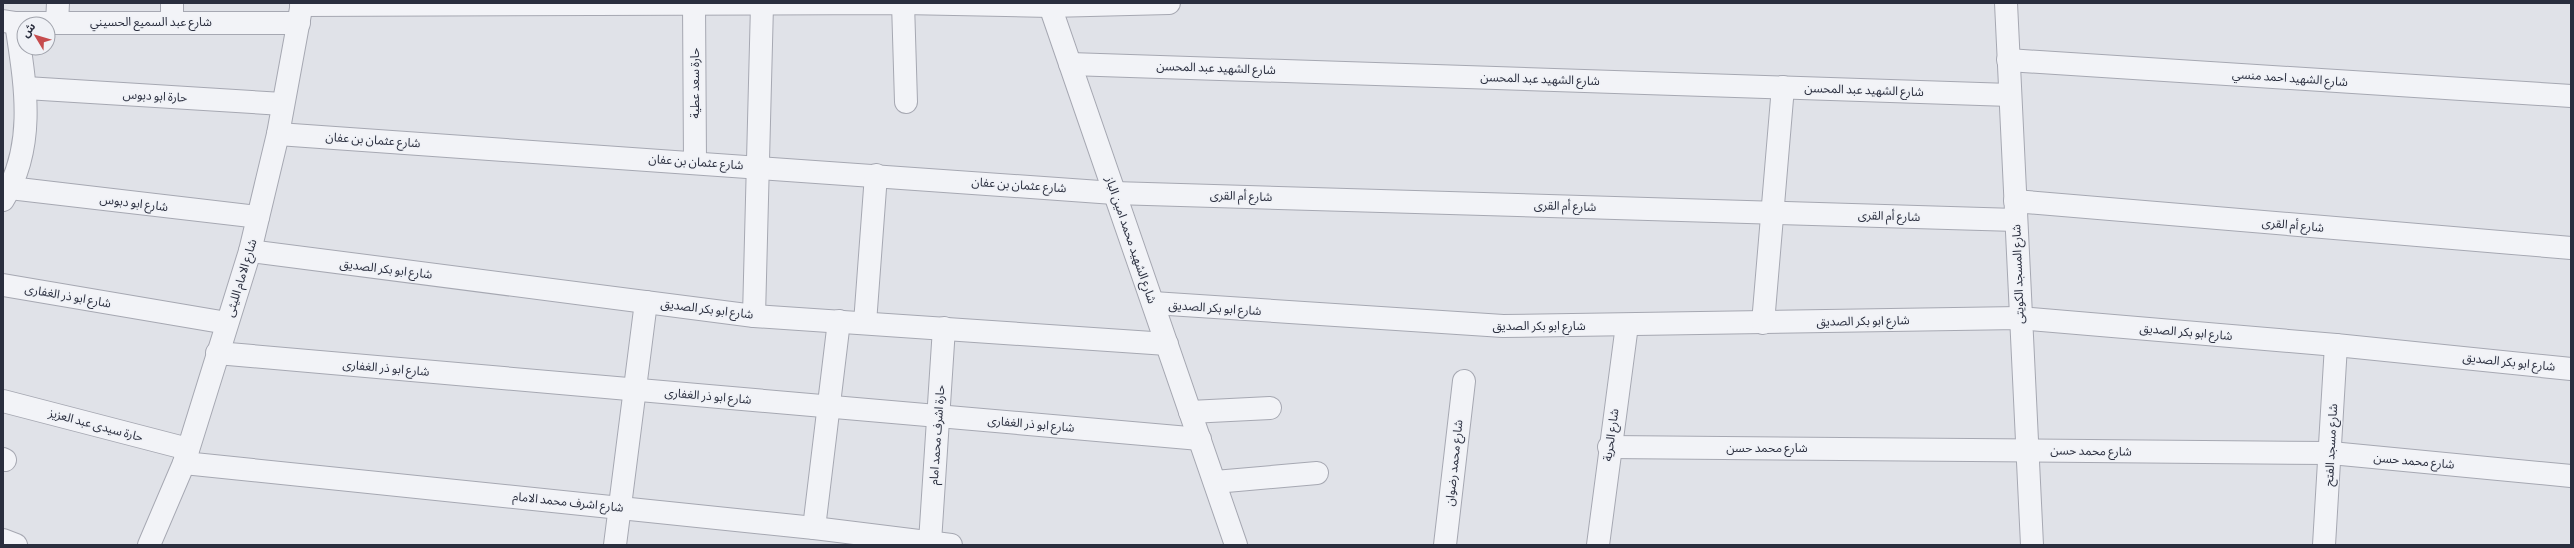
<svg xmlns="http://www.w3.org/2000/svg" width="2574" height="548" font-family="Commissioner,'Noto Sans Arabic',sans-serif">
<rect width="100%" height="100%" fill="#e0e2e8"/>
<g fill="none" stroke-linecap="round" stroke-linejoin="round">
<defs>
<g id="minor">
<path d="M694 3 695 162"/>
<path d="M903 3 906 102"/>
<path d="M1049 3 1236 545"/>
<path d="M2006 3 2032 545"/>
<path d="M301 5 903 3 1050 6 1169 3"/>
<path d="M3 21 16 23H299"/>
<path d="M172 22V3"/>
<path d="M57 23 58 3"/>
<path d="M2008 60 2571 96"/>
<path d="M1070 64 2010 95"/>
<path d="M26 88 283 104"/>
<path d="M278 134 1114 193 2016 220"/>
<path d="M10 188 258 217"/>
<path d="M3 200C37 145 25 83 16 23"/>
<path d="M2015 201 2571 248"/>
<path d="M250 251 754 316 1167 344"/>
<path d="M3 285 227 323"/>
<path d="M1153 303 1503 326 2019 318 2336 345 2571 369"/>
<path d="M754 316 762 5"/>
<path d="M865 323 876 175"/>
<path d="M1763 323 1783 87"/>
<path d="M217 353 1200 439"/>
<path d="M3 401 188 449"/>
<path d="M1190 412 1270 408"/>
<path d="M1609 447 2331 453 2571 476"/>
<path d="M3 459 5 460"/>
<path d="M184 463 814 528 951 545"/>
<path d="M1215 482 1317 473"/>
<path d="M814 528 839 321"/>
<path d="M3 540 16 545"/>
<path d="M930 542 944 328"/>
<path d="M149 545 184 463 250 251 278 134 302 3"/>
<path d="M615 545 646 302"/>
<path d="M1445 545 1464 381"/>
<path d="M1598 545 1627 325"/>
<path d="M2324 545 2336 345"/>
</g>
</defs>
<use href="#minor" stroke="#a6a8b2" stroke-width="24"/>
<use href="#minor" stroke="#f2f3f7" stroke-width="22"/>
</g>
<g text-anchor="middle" stroke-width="3" stroke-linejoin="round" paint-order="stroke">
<g font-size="12" fill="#2a2e3e" stroke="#eff1f6">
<text x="151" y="26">شارع عبد السميع الحسيني</text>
<text transform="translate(1216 68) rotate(2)" y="4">شارع الشهيد عبد المحسن</text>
<text transform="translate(2290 78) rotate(4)" y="4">شارع الشهيد احمد منسي</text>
<text transform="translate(1540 79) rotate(2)" y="4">شارع الشهيد عبد المحسن</text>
<text transform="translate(695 83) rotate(-90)" y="4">حارة سعد عطية</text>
<text transform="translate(1864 90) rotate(2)" y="4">شارع الشهيد عبد المحسن</text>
<text transform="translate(155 96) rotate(3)" y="4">حارة ابو دبوس</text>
<text transform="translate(373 140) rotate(4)" y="4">شارع عثمان بن عفان</text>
<text transform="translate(696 162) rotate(4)" y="4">شارع عثمان بن عفان</text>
<text transform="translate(1019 185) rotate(4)" y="4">شارع عثمان بن عفان</text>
<text transform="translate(1241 196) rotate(2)" y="4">شارع أم القرى</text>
<text transform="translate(134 203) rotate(7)" y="4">شارع ابو دبوس</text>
<text transform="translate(1565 206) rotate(2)" y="4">شارع أم القرى</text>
<text transform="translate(1889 216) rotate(2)" y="4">شارع أم القرى</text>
<text transform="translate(2293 225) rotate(5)" y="4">شارع أم القرى</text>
<text transform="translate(1131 240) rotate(71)" y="4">شارع الشهيد محمد امين الباز</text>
<text transform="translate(386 269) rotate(7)" y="4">شارع ابو بكر الصديق</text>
<text transform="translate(2018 274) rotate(-92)" y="4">شارع المسجد الكويتى</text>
<text transform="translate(241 278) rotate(-73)" y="4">شارع الامام الليثى</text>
<text transform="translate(68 296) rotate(10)" y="4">شارع ابو ذر الغفارى</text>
<text transform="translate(1215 308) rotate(4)" y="4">شارع ابو بكر الصديق</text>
<text transform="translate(707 309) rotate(7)" y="4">شارع ابو بكر الصديق</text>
<text transform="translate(1863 321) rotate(-1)" y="4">شارع ابو بكر الصديق</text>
<text x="1539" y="330">شارع ابو بكر الصديق</text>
<text transform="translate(2186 332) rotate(5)" y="4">شارع ابو بكر الصديق</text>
<text transform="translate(2509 362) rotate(6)" y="4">شارع ابو بكر الصديق</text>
<text transform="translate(386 368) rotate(5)" y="4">شارع ابو ذر الغفارى</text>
<text transform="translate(708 396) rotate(5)" y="4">شارع ابو ذر الغفارى</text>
<text transform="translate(1031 424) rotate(5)" y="4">شارع ابو ذر الغفارى</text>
<text transform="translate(96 425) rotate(15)" y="4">حارة سيدى عبد العزيز</text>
<text transform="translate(937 435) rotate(-86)" y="4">حارة اشرف محمد امام</text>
<text transform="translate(1611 435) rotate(-82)" y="4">شارع الحرية</text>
<text transform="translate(2331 445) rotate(-87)" y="4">شارع مسجد الفتح</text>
<text x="1767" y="452">شارع محمد حسن</text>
<text transform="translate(2091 451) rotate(1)" y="4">شارع محمد حسن</text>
<text transform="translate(2414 461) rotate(5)" y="4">شارع محمد حسن</text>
<text transform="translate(1454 463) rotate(-84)" y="4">شارع محمد رضوان</text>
<text transform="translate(568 502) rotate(6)" y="4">شارع اشرف محمد الامام</text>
</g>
</g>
<rect width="2574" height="548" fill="none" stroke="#2a2e3e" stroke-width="8"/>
<g transform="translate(36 36) rotate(308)"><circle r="19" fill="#eff1f6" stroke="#a0a3ac"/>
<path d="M0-3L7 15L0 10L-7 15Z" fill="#c64c4e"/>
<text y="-6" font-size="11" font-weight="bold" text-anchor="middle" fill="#2a2e3e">ش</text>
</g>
</svg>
